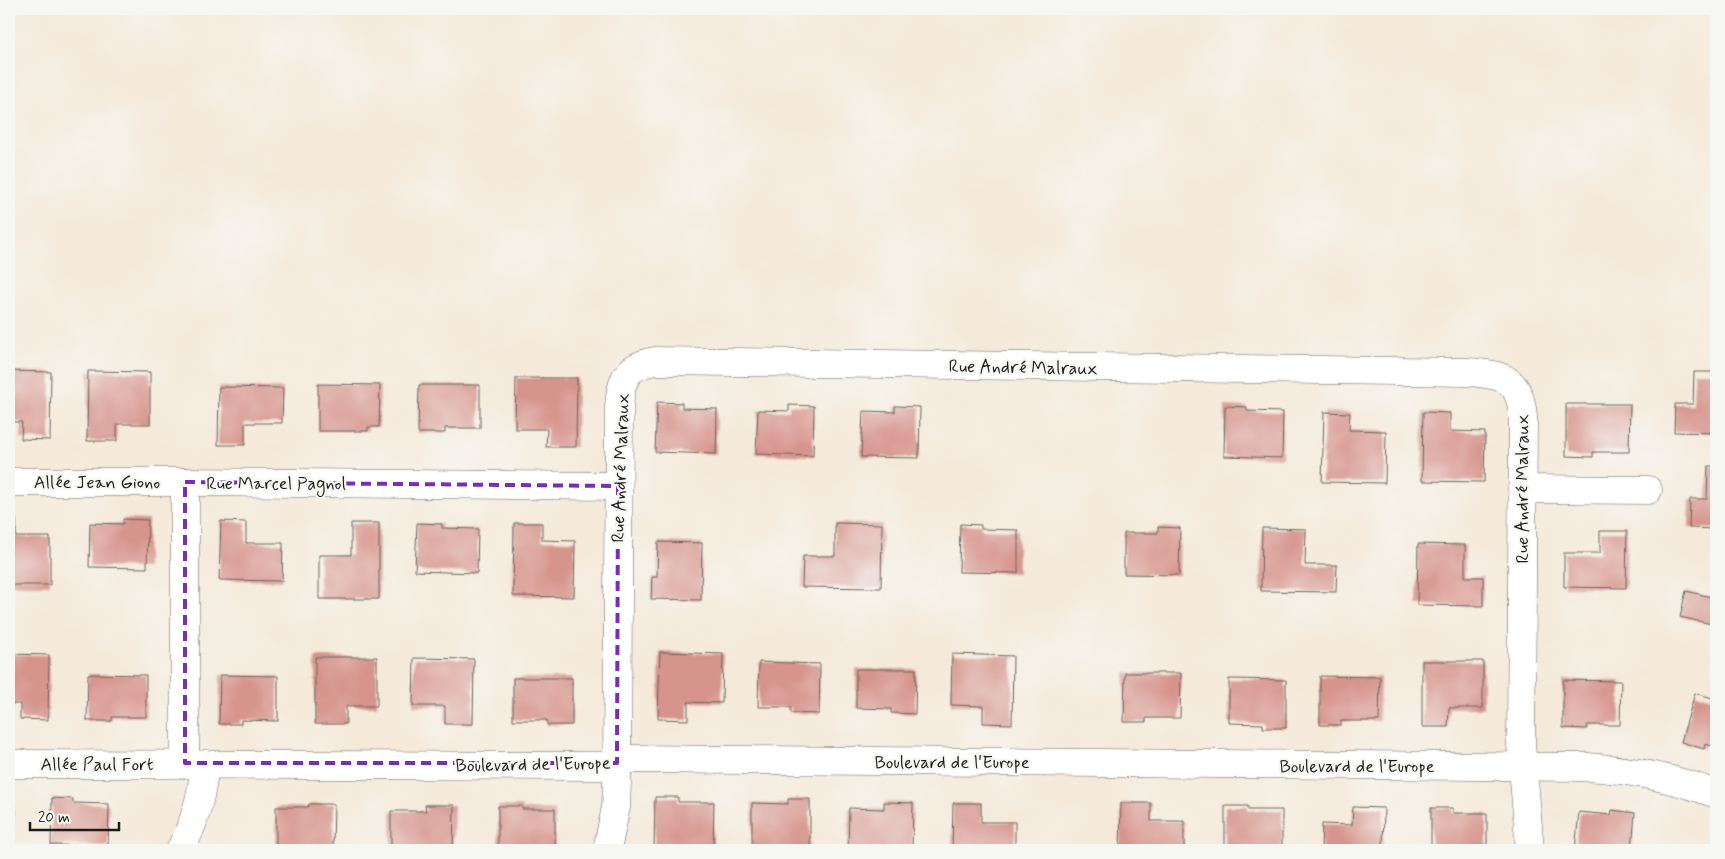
<svg xmlns="http://www.w3.org/2000/svg" width="1725" height="859" font-family="Mynerve,sans-serif">
<rect width="100%" height="100%" fill="#f6f6f2"/>
<filter id="ink" filterUnits="userSpaceOnUse"><feTurbulence type="fractalNoise" baseFrequency=".02" numOctaves="2"/><feDisplacementMap in="SourceGraphic" scale="10" xChannelSelector="R" yChannelSelector="G"/><feConvolveMatrix kernelMatrix="1 2 1 2 8 2 1 2 1" color-interpolation-filters="sRGB"/></filter>
<filter id="wash" filterUnits="userSpaceOnUse"><feTurbulence type="fractalNoise" baseFrequency=".0096" numOctaves="4" result="noise"/><feDisplacementMap in="SourceGraphic" scale="20" xChannelSelector="R" yChannelSelector="G"/><feGaussianBlur stdDeviation="1.12" result="paint"/><feColorMatrix in="noise" values="0 0 0 0 0 0 0 0 0 0 0 0 0 0 0 0 0 1.4 0 .05"/><feComposite in="paint" operator="in"/></filter>
<g filter="url(#wash)">
<rect width="100%" height="100%" fill="#f5e9d9"/>
<g id="blocks">
<g fill="#d7948d">
<path d="M9 371 51 372 50 440 21 439 22 422H9Z"/>
<path d="M88 371 150 372V424H117V441H87Z"/>
<path d="M1694 372H1716V433L1674 432 1675 404H1693Z"/>
<path d="M516 378H577L576 447H546L547 429H515Z"/>
<path d="M318 384 380 385 379 427H368V431H318Z"/>
<path d="M419 385H480V428H445V433H418Z"/>
<path d="M219 387 283 388 282 423H245V445H218Z"/>
<path d="M657 402 682 403V408L717 409 716 454 655 452Z"/>
<path d="M1566 404H1630L1629 452H1593V457L1566 456Z"/>
<path d="M789 405 814 406 813 456 756 454 758 410 789 411Z"/>
<path d="M895 406 920 407 919 458 861 457 863 411 895 412Z"/>
<path d="M1225 406 1247 407V411L1283 412 1282 458 1224 456Z"/>
<path d="M1324 412 1350 413 1349 430 1386 431 1385 483 1322 482Z"/>
<path d="M1423 412 1450 413V431L1485 432 1484 482 1422 481Z"/>
<path d="M1708 466H1716V529L1689 528 1690 499H1707Z"/>
<path d="M9 519H16V537H50V585H9Z"/>
<path d="M123 519 148 520 147 568 89 567 90 523 123 524Z"/>
<path d="M221 521 246 522V543H283L282 581 219 580Z"/>
<path d="M351 523H379V599H319V555H351Z"/>
<path d="M417 523 442 524V528L478 529 477 573 415 571Z"/>
<path d="M514 523H542V540L575 541 574 597 513 596Z"/>
<path d="M835 523 882 524 881 588 802 587 803 556H835Z"/>
<path d="M960 524 981 525V529L1018 530V573L959 572Z"/>
<path d="M1158 527 1180 528 1179 575 1124 574V533H1158Z"/>
<path d="M1262 528 1306 529 1305 565H1337L1336 592 1261 591Z"/>
<path d="M1600 531H1627L1626 588 1564 587V553H1600Z"/>
<path d="M658 542 702 543 701 600 651 599 652 577H657Z"/>
<path d="M1418 544 1465 545V577H1483V606L1417 605Z"/>
<path d="M1686 591 1716 598V625L1680 617Z"/>
<path d="M660 652 723 654 722 703 688 702V720L658 719Z"/>
<path d="M9 654 49 655 48 720 20 719V704H9Z"/>
<path d="M952 654 1013 656 1012 724 983 723V706L951 705Z"/>
<path d="M315 657H377V706H346V724H315Z"/>
<path d="M414 658 474 659 473 724H445V706H413Z"/>
<path d="M1422 661H1483V708H1449L1448 727H1422Z"/>
<path d="M759 662 820 664 819 714 791 713V707H758Z"/>
<path d="M856 669H916L915 714 891 713V709L856 708Z"/>
<path d="M1125 673H1181L1180 718H1146V722H1124Z"/>
<path d="M88 674 146 675V717H112V721H87Z"/>
<path d="M220 675 278 676V721L241 720V724H219Z"/>
<path d="M1320 676 1380 677 1379 721H1341V725H1320Z"/>
<path d="M513 678H572V725H547V720H513Z"/>
<path d="M1229 679 1286 680V728H1263V724L1229 723Z"/>
<path d="M1563 680 1621 681 1620 725H1587V729L1563 728Z"/>
<path d="M1695 693 1716 699V747L1705 744 1704 749 1681 742Z"/>
<path d="M655 797H678V802H714L713 850 654 849Z"/>
<path d="M9 798H14L13 846H9Z"/>
<path d="M52 798 73 799V803L109 804 108 846 51 845Z"/>
<path d="M788 799H810V850H752V803L788 804Z"/>
<path d="M884 802 913 803 912 850H848L849 808 884 809Z"/>
<path d="M953 803H981V822H1015V850H952Z"/>
<path d="M1121 803H1151V821H1184V850H1120Z"/>
<path d="M309 804H334L333 850H276V807H308Z"/>
<path d="M425 805H454L453 850H391V811H426Z"/>
<path d="M498 806H522V809H555V850H498Z"/>
<path d="M1225 806H1248V810H1282V850H1225Z"/>
<path d="M1353 807 1384 808 1383 850H1321L1322 824 1352 825Z"/>
<path d="M1431 808H1453V813H1487V850H1431Z"/>
<path d="M1612 810 1635 813 1632 850H1575L1579 812 1611 815Z"/>
</g>
</g>
</g>
<g filter="url(#ink)">
<use href="#blocks" fill-opacity="0" stroke="#68645e" stroke-width="1"/>
<g fill="none" stroke-linecap="round" stroke-linejoin="round">
<defs>
<g id="minor">
<path d="M9 482H185"/>
<path d="M1522 489 1648 490"/>
<path d="M185 763V482L618 486"/>
<path d="M9 764 604 766 629 759 1588 767C1633 770 1674 778 1716 794"/>
<path d="M180 850C195 824 202 794 205 764"/>
<path d="M607 850 616 807 617 783 619 407C621 379 626 366 655 361L1469 372C1504 375 1520 378 1523 417L1521 744 1530 850"/>
</g>
</defs>
<use href="#minor" stroke="#68645e" stroke-width="29"/>
<use href="#minor" stroke="#fff" stroke-width="28"/>
</g>
</g>
<path fill="none" stroke="#7b2cbf" stroke-width="4" stroke-dasharray="10 6" stroke-linejoin="round" d="M185 482 618 486 617 763H185Z"/>
<g text-anchor="middle" stroke-width="4.5" stroke-linejoin="round" paint-order="stroke">
<g font-size="18" fill="#1c1c1c" stroke="#f6f6f2">
<text transform="translate(1023 367) rotate(1)" y="6">Rue André Malraux</text>
<text transform="translate(620 468) rotate(-88)" y="6">Rue André Malraux</text>
<text x="97" y="488">Allée Jean Giono</text>
<text x="276" y="489">Rue Marcel Pagnol</text>
<text transform="translate(1522 489) rotate(-90)" y="6">Rue André Malraux</text>
<text x="952" y="768">Boulevard de l'Europe</text>
<text x="97" y="770">Allée Paul Fort</text>
<text transform="translate(533 764) rotate(-1)" y="6">Boulevard de l'Europe</text>
<text x="1357" y="772">Boulevard de l'Europe</text>
</g>
</g>
<rect width="1725" height="859" fill="none" stroke="#f6f6f2" stroke-width="30"/>
<path d="M30 822v8h89v-8" fill="none" stroke="#1c1c1c" stroke-width="2.5"/>
<text x="38" y="822" font-size="15" fill="#1c1c1c" stroke="#f6f6f2" stroke-width="4" paint-order="stroke">20 m</text>
</svg>
